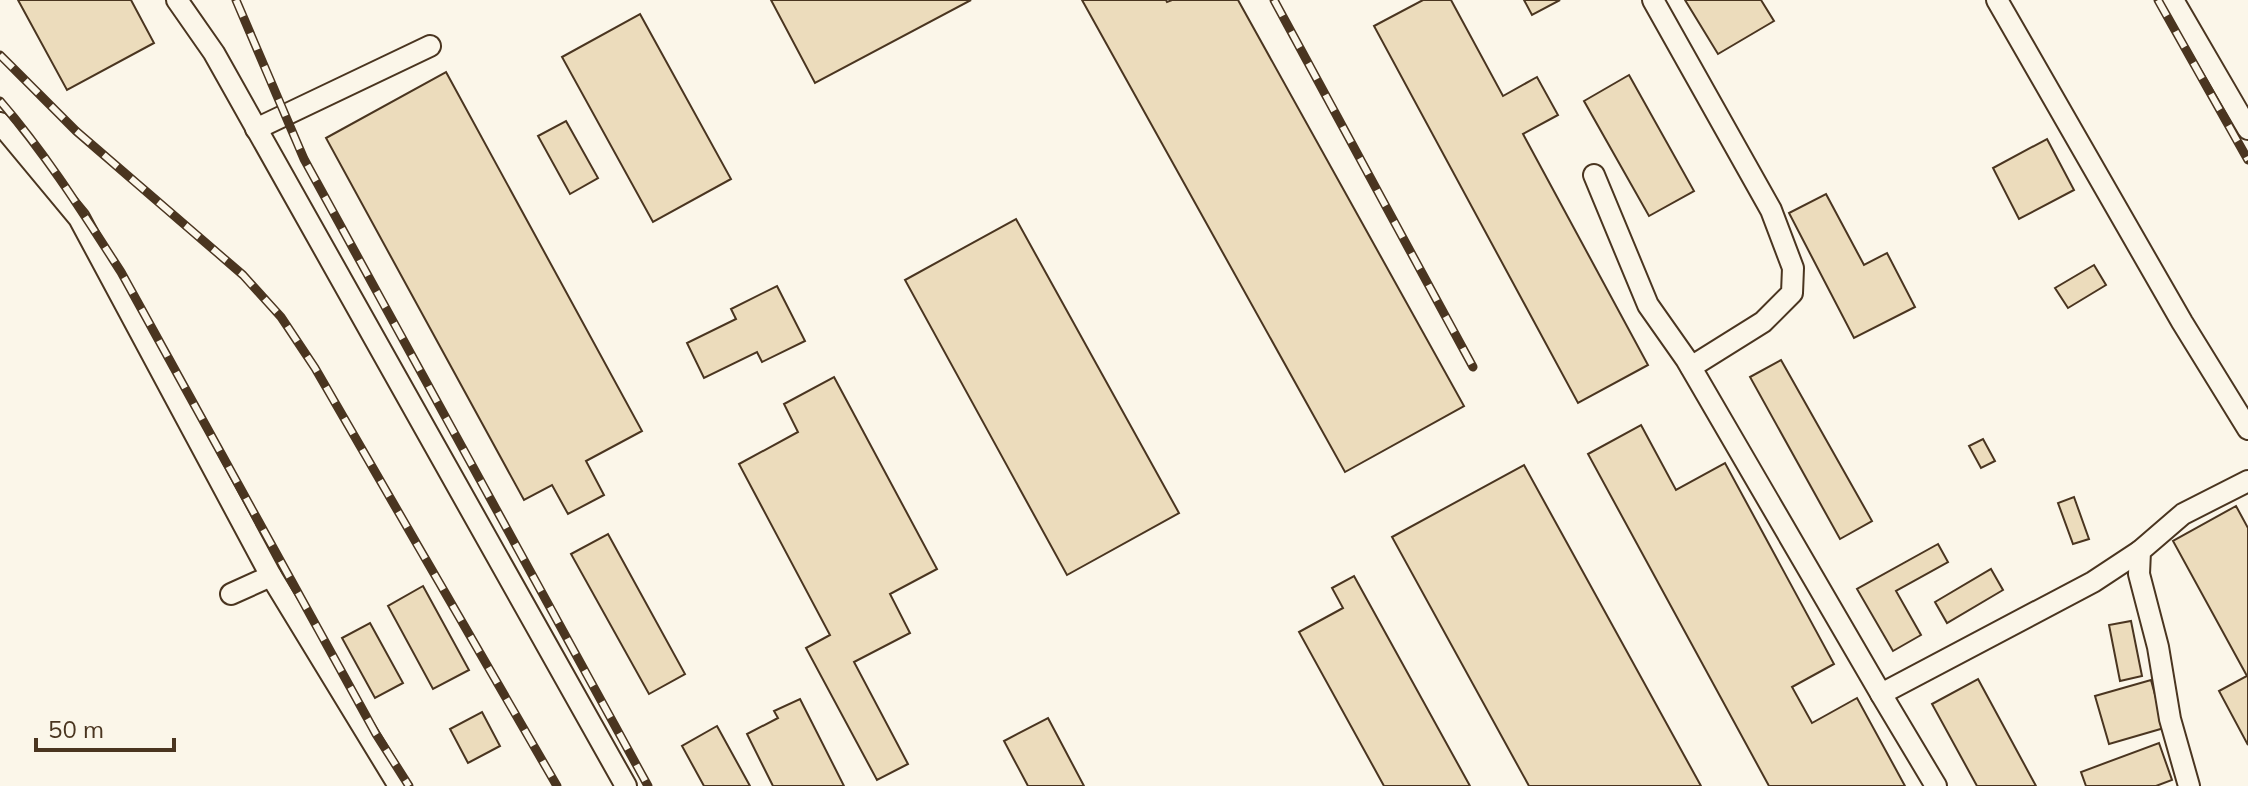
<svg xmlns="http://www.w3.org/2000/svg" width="2248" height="786" font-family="Mulish,sans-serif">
<rect width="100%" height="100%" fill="#fbf6e9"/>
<g fill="#ecdcbc" stroke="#4a3520" stroke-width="2">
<path d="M18 0H131L154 43 67 90Z"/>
<path d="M771 0H971L815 83Z"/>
<path d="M1082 0H1166L1167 2 1172 0H1238L1464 406 1345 472Z"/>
<path d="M1423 0H1451L1503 96 1537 77 1558 115 1523 134 1648 365 1578 403 1374 26Z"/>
<path d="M1524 0H1560L1532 15Z"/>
<path d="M1685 0H1761L1774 21 1718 54Z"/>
<path d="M640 14 731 179 653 222 562 57Z"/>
<path d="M446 72 642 431 586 461 604 495 568 514 552 485 524 500 326 138Z"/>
<path d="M1629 75 1694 191 1649 216 1584 101Z"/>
<path d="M566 121 598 178 570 194 538 136Z"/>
<path d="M2047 139 2074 190 2019 219 1993 168Z"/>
<path d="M1826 194 1864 265 1887 253 1915 307 1854 338 1789 213Z"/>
<path d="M1016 219 1179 513 1067 575 905 280Z"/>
<path d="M2094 265 2106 285 2068 308 2055 288Z"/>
<path d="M777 286 805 341 762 362 757 352 704 378 687 343 736 319 731 309Z"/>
<path d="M1781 360 1872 521 1840 539 1750 377Z"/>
<path d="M834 377 937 569 890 594 910 633 854 662 908 764 877 780 806 648 830 635 739 464 798 432 784 404Z"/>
<path d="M1641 425 1676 490 1725 463 1834 664 1792 687 1812 723 1857 698 1905 786H1769L1588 454Z"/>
<path d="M1983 439 1995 461 1981 468 1969 446Z"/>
<path d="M1524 465 1701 786H1529L1392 537Z"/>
<path d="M2074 497 2089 539 2073 544 2058 503Z"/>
<path d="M2236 506 2248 528V745L2219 691 2247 676 2173 541Z"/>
<path d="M608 534 685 674 649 694 571 554Z"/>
<path d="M1938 544 1948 562 1896 591 1921 635 1893 651 1857 589Z"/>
<path d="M1991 569 2003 590 1947 623 1935 602Z"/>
<path d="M1354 576 1470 786H1384L1299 632 1343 608 1332 588Z"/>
<path d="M423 586 469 670 433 689 388 606Z"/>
<path d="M2131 621 2142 676 2120 681 2109 625Z"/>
<path d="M370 623 403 683 375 698 342 638Z"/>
<path d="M1978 679 2036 786H1977L1932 704Z"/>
<path d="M2151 680 2164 728 2109 744 2095 696Z"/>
<path d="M800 699 844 786H773L747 734 778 718 774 711Z"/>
<path d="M482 712 500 746 468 763 450 729Z"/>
<path d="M1048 718 1084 786H1028L1004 741Z"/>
<path d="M717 726 750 786H704L682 746Z"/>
<path d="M2159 743 2172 780 2156 786H2086L2081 772Z"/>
</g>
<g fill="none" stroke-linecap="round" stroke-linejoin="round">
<defs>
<g id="minor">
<path d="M177 0 214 53 626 786"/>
<path d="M1653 0 1771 210 1793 268 1792 293 1763 322 1691 367"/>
<path d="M1997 0 2182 322 2248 429"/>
<path d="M2173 0 2248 129"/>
<path d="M0 123 79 218 271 576 231 594"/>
<path d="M256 129 430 46"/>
<path d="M1594 175 1648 305 1686 359 1881 694 2093 582 2140 551"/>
<path d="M271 576 399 786"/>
<path d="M1881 694 1936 786"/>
<path d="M2189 786 2170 719 2158 647 2139 574 2140 551 2183 514 2248 481"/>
</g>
</defs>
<use href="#minor" stroke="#4a3520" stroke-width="24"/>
<use href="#minor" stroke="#fbf6e9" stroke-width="20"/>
<defs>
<g id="rail">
<path d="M236 0 304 159 648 786"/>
<path d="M1274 0 1473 367"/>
<path d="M2158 0 2248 160"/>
<path d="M0 55 76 131 243 275 281 317 315 368 557 786"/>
<path d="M0 101C46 154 83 213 121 272L376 734 409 786"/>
</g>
</defs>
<use href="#rail" stroke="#4a3520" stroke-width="9"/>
<use href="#rail" stroke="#fbf6e9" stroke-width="6" stroke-dasharray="18" stroke-linecap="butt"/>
</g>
<path d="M36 738v12h138v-12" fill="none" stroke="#4a3520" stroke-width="4"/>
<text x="48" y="738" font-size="24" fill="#4a3520" stroke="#fbf6e9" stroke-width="6" paint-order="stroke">50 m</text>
</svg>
